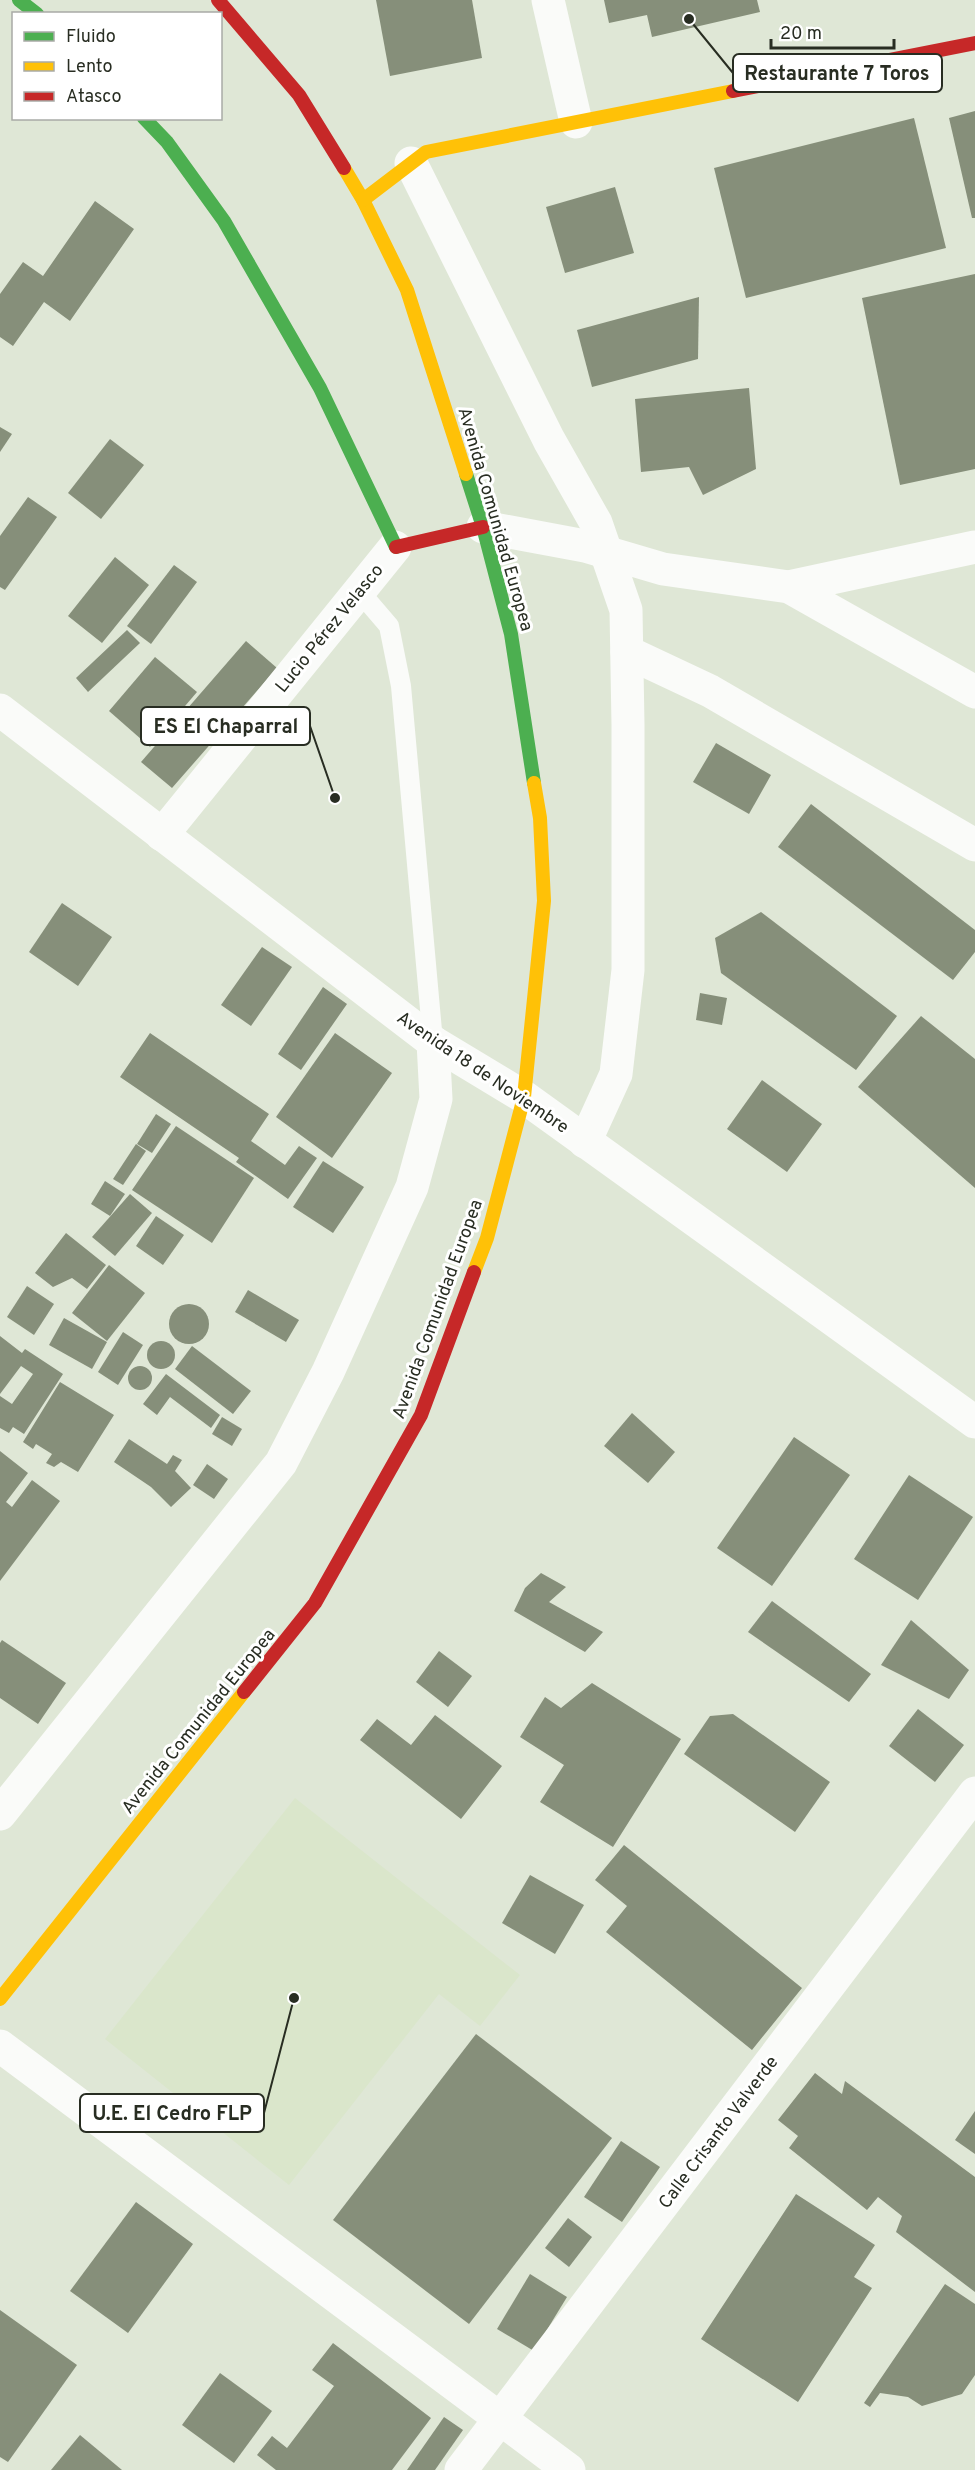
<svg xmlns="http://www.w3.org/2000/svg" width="975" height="2470" font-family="Overpass,sans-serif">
<rect width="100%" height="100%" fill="#dfe7d6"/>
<path fill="#dae6cb" d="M295 1798 520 1975 480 2026 439 1994 289 2185 105 2039Z"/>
<g fill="#868f7a">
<path d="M376 0H472L482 58 390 76Z"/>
<path d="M604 0H757L760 12 652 37 647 15 609 23Z"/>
<path d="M975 111V218H972L949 118Z"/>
<path d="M914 118 946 248 746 298 714 168Z"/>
<path d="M615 187 634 253 565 273 546 207Z"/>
<path d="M95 201 134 229 70 321 44 302 13 346 0 337V294L23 262 43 276Z"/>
<path d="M975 274V469L900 485 862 298Z"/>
<path d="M699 297 698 359 592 387 577 330Z"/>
<path d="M749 388 756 469 703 495 689 467 641 472 635 399Z"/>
<path d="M0 427 12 434 0 452Z"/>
<path d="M110 439 144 465 101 519 68 493Z"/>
<path d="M28 497 57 517 5 590 0 587V536Z"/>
<path d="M115 557 149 585 102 643 68 616Z"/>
<path d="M174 565 197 582 151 644 127 626Z"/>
<path d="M127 630 140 643 88 692 76 678Z"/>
<path d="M246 641 277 668 172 788 141 762Z"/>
<path d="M155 657 197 692 150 747 109 711Z"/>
<path d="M716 743 771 775 749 814 693 782Z"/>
<path d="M811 804 975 930V952L953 980 778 847Z"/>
<path d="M62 903 112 937 78 986 29 952Z"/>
<path d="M761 912 897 1016 856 1070 721 973 715 938Z"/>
<path d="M262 947 292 967 251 1026 221 1005Z"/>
<path d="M323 987 347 1004 301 1070 278 1054Z"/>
<path d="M700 993 727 998 722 1025 696 1020Z"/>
<path d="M921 1016 975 1059V1188L858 1087Z"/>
<path d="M150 1033 269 1114 251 1141 285 1165 299 1146 317 1158 288 1199 236 1162 239 1158 120 1077Z"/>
<path d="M335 1033 392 1073 332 1158 276 1117Z"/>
<path d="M762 1080 822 1124 787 1172 727 1129Z"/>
<path d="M156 1114 171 1124 152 1153 137 1144Z"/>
<path d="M176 1126 254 1178 212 1243 132 1190Z"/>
<path d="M136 1144 146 1151 123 1185 113 1179Z"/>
<path d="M323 1161 364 1187 333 1233 293 1207Z"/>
<path d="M105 1181 125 1194 110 1216 91 1204Z"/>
<path d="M130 1194 152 1213 115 1256 92 1237Z"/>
<path d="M156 1216 184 1235 163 1265 136 1246Z"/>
<path d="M66 1233 106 1265 87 1289 72 1278 53 1287 35 1273Z"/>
<path d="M109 1265 145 1293 107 1341 72 1313Z"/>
<path d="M27 1286 54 1304 34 1335 7 1317Z"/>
<path d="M248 1290 299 1320 286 1342 235 1312Z"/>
<circle cx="189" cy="1324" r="20"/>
<path d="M64 1318 107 1342 92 1369 49 1345Z"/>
<path d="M123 1332 143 1345 118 1385 98 1372Z"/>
<path d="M0 1336 22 1353 25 1349 63 1374 24 1434 13 1427 9 1433 0 1428V1396L12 1404 33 1374 21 1366 0 1394Z"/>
<circle cx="161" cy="1355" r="14"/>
<path d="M192 1346 251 1391 233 1414 175 1369Z"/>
<circle cx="140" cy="1378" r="12"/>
<path d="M166 1374 220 1415 211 1428 170 1397 157 1415 143 1404Z"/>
<path d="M60 1382 114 1415 78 1472 61 1462 54 1467 46 1463 52 1454 36 1444 33 1449 23 1442Z"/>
<path d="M632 1413 675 1452 648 1483 604 1446Z"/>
<path d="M222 1417 242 1429 232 1446 212 1434Z"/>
<path d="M794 1437 850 1475 772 1586 717 1548Z"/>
<path d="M129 1439 167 1464 173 1455 182 1460 175 1471 191 1488 171 1507 151 1487 114 1462Z"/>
<path d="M0 1451 28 1473 6 1502 12 1507 32 1480 60 1501 0 1581Z"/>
<path d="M207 1464 228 1479 214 1499 193 1485Z"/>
<path d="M909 1475 973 1517 918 1600 854 1559Z"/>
<path d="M541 1573 566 1587 549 1602 603 1632 585 1652 514 1611 525 1588Z"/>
<path d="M772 1601 871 1674 849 1702 748 1632Z"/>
<path d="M911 1620 969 1670 949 1699 881 1665Z"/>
<path d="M2 1640 66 1683 38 1724 0 1698V1643Z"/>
<path d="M439 1651 472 1676 448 1707 416 1682Z"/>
<path d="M592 1683 681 1739 613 1847 540 1802 564 1765 520 1737 545 1697 561 1708Z"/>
<path d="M918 1709 964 1745 935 1782 889 1746Z"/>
<path d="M733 1714 830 1782 795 1832 684 1754 710 1716Z"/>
<path d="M435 1715 502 1766 461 1819 360 1740 377 1719 411 1745Z"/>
<path d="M624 1845 802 1988 752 2050 606 1932 627 1906 595 1880Z"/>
<path d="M530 1875 584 1905 555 1954 502 1923Z"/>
<path d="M476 2034 612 2138 469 2324 333 2220Z"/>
<path d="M815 2073 842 2094 845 2081 975 2177V2292L896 2232 902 2216 878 2197 867 2210 789 2148 798 2136 778 2120Z"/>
<path d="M975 2111V2154L955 2140Z"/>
<path d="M621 2141 660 2167 622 2222 584 2197Z"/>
<path d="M796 2194 875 2245 854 2277 872 2288 798 2402 701 2339Z"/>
<path d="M136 2202 193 2244 128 2333 70 2291Z"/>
<path d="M568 2218 592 2237 569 2267 545 2248Z"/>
<path d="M530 2274 567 2297 534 2351 497 2329Z"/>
<path d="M945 2284 975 2304V2375L962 2394 922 2406 908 2397 880 2393 870 2407 864 2403Z"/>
<path d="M0 2310 77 2365 8 2462 0 2457Z"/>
<path d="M333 2343 431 2418 392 2470H276L257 2455 272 2436 287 2448 334 2386 312 2370Z"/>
<path d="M220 2373 272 2411 234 2463 182 2425Z"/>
<path d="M444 2417 463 2430 435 2470H407Z"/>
<path d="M80 2435 122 2470H51Z"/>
</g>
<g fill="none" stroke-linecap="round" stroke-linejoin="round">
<path stroke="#fafbf9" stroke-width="20" d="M359 591 389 626 401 686 433 1042"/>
<g stroke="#fafbf9" stroke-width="33">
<path d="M548 0 576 122"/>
<path d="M411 163 549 440 596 523 626 610 628 725V970L616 1074 585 1142"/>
<path d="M483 527 585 546 663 569 789 587 975 692"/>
<path d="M789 587 975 547"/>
<path d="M627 652 710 691 975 845"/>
<path d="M0 710 433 1042 524 1097 975 1422"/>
<path d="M162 835 395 547"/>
<path d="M0 1814 281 1463 328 1372 412 1187 436 1099 433 1042"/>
<path d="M0 2046 569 2470"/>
<path d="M461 2470 975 1793"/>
</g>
<g stroke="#4caf50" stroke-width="14">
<path d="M19 0 37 14"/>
<path d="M144 118 167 142 224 221 320 388 396 547"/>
<path d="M466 474 483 527 511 634 534 783"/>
</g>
<g stroke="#ffc107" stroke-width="14">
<path d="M344 168 363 200 407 290 466 474"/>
<path d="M363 200 426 152 733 91"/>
<path d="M474 1272 487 1238 524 1097 544 901 540 818 534 783"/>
<path d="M0 1999 244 1692"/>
</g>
<g stroke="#c62828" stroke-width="14">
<path d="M218 0 299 95 344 168"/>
<path d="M733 91 975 43"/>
<path d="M396 547 483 527"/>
<path d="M244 1692 315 1603 421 1415 474 1272"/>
</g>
</g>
<g text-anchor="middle" stroke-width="6" stroke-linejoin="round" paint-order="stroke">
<g font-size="18" fill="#282d22" stroke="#fff">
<text transform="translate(496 519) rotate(74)" y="6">Avenida Comunidad Europea</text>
<text transform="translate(329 628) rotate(-51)" y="6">Lucio Pérez Velasco</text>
<text transform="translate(483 1072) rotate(34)" y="6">Avenida 18 de Noviembre</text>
<text transform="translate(437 1309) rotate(-70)" y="6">Avenida Comunidad Europea</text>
<text transform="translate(198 1721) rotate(-51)" y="6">Avenida Comunidad Europea</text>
<text transform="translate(718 2132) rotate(-53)" y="6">Calle Crisanto Valverde</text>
</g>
</g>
<path fill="none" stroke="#282d22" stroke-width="2" d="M689 19L733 73M335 798L310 726M294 1998L264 2113"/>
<g fill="#282d22" stroke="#fff" stroke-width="2">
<circle cx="689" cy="19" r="6"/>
<circle cx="335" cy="798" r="6"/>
<circle cx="294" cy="1998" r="6"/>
</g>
<g fill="#fff" stroke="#282d22" stroke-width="2">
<rect x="733" y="54" width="209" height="38" rx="6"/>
<rect x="141" y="707" width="169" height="38" rx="6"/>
<rect x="80" y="2094" width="184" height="38" rx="6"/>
</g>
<g font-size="20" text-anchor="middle" font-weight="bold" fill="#282d22">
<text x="837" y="80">Restaurante 7 Toros</text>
<text x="226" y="733">ES El Chaparral</text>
<text x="172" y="2120">U.E. El Cedro FLP</text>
</g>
<rect x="12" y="12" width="210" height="108" fill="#ffffff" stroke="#a9aba7" stroke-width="1.5"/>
<rect x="24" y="32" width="30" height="9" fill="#4caf50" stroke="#a9aba7" stroke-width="1.5"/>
<text x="66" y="42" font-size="18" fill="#282d22">Fluido</text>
<rect x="24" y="62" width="30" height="9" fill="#ffc107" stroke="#a9aba7" stroke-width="1.5"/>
<text x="66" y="72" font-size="18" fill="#282d22">Lento</text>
<rect x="24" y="92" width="30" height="9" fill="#c62828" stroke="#a9aba7" stroke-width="1.5"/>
<text x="66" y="102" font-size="18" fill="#282d22">Atasco</text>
<path d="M771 39v9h123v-9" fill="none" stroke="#282d22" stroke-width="3"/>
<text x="780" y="39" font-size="18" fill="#282d22" stroke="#ffffff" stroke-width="4.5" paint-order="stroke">20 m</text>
</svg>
